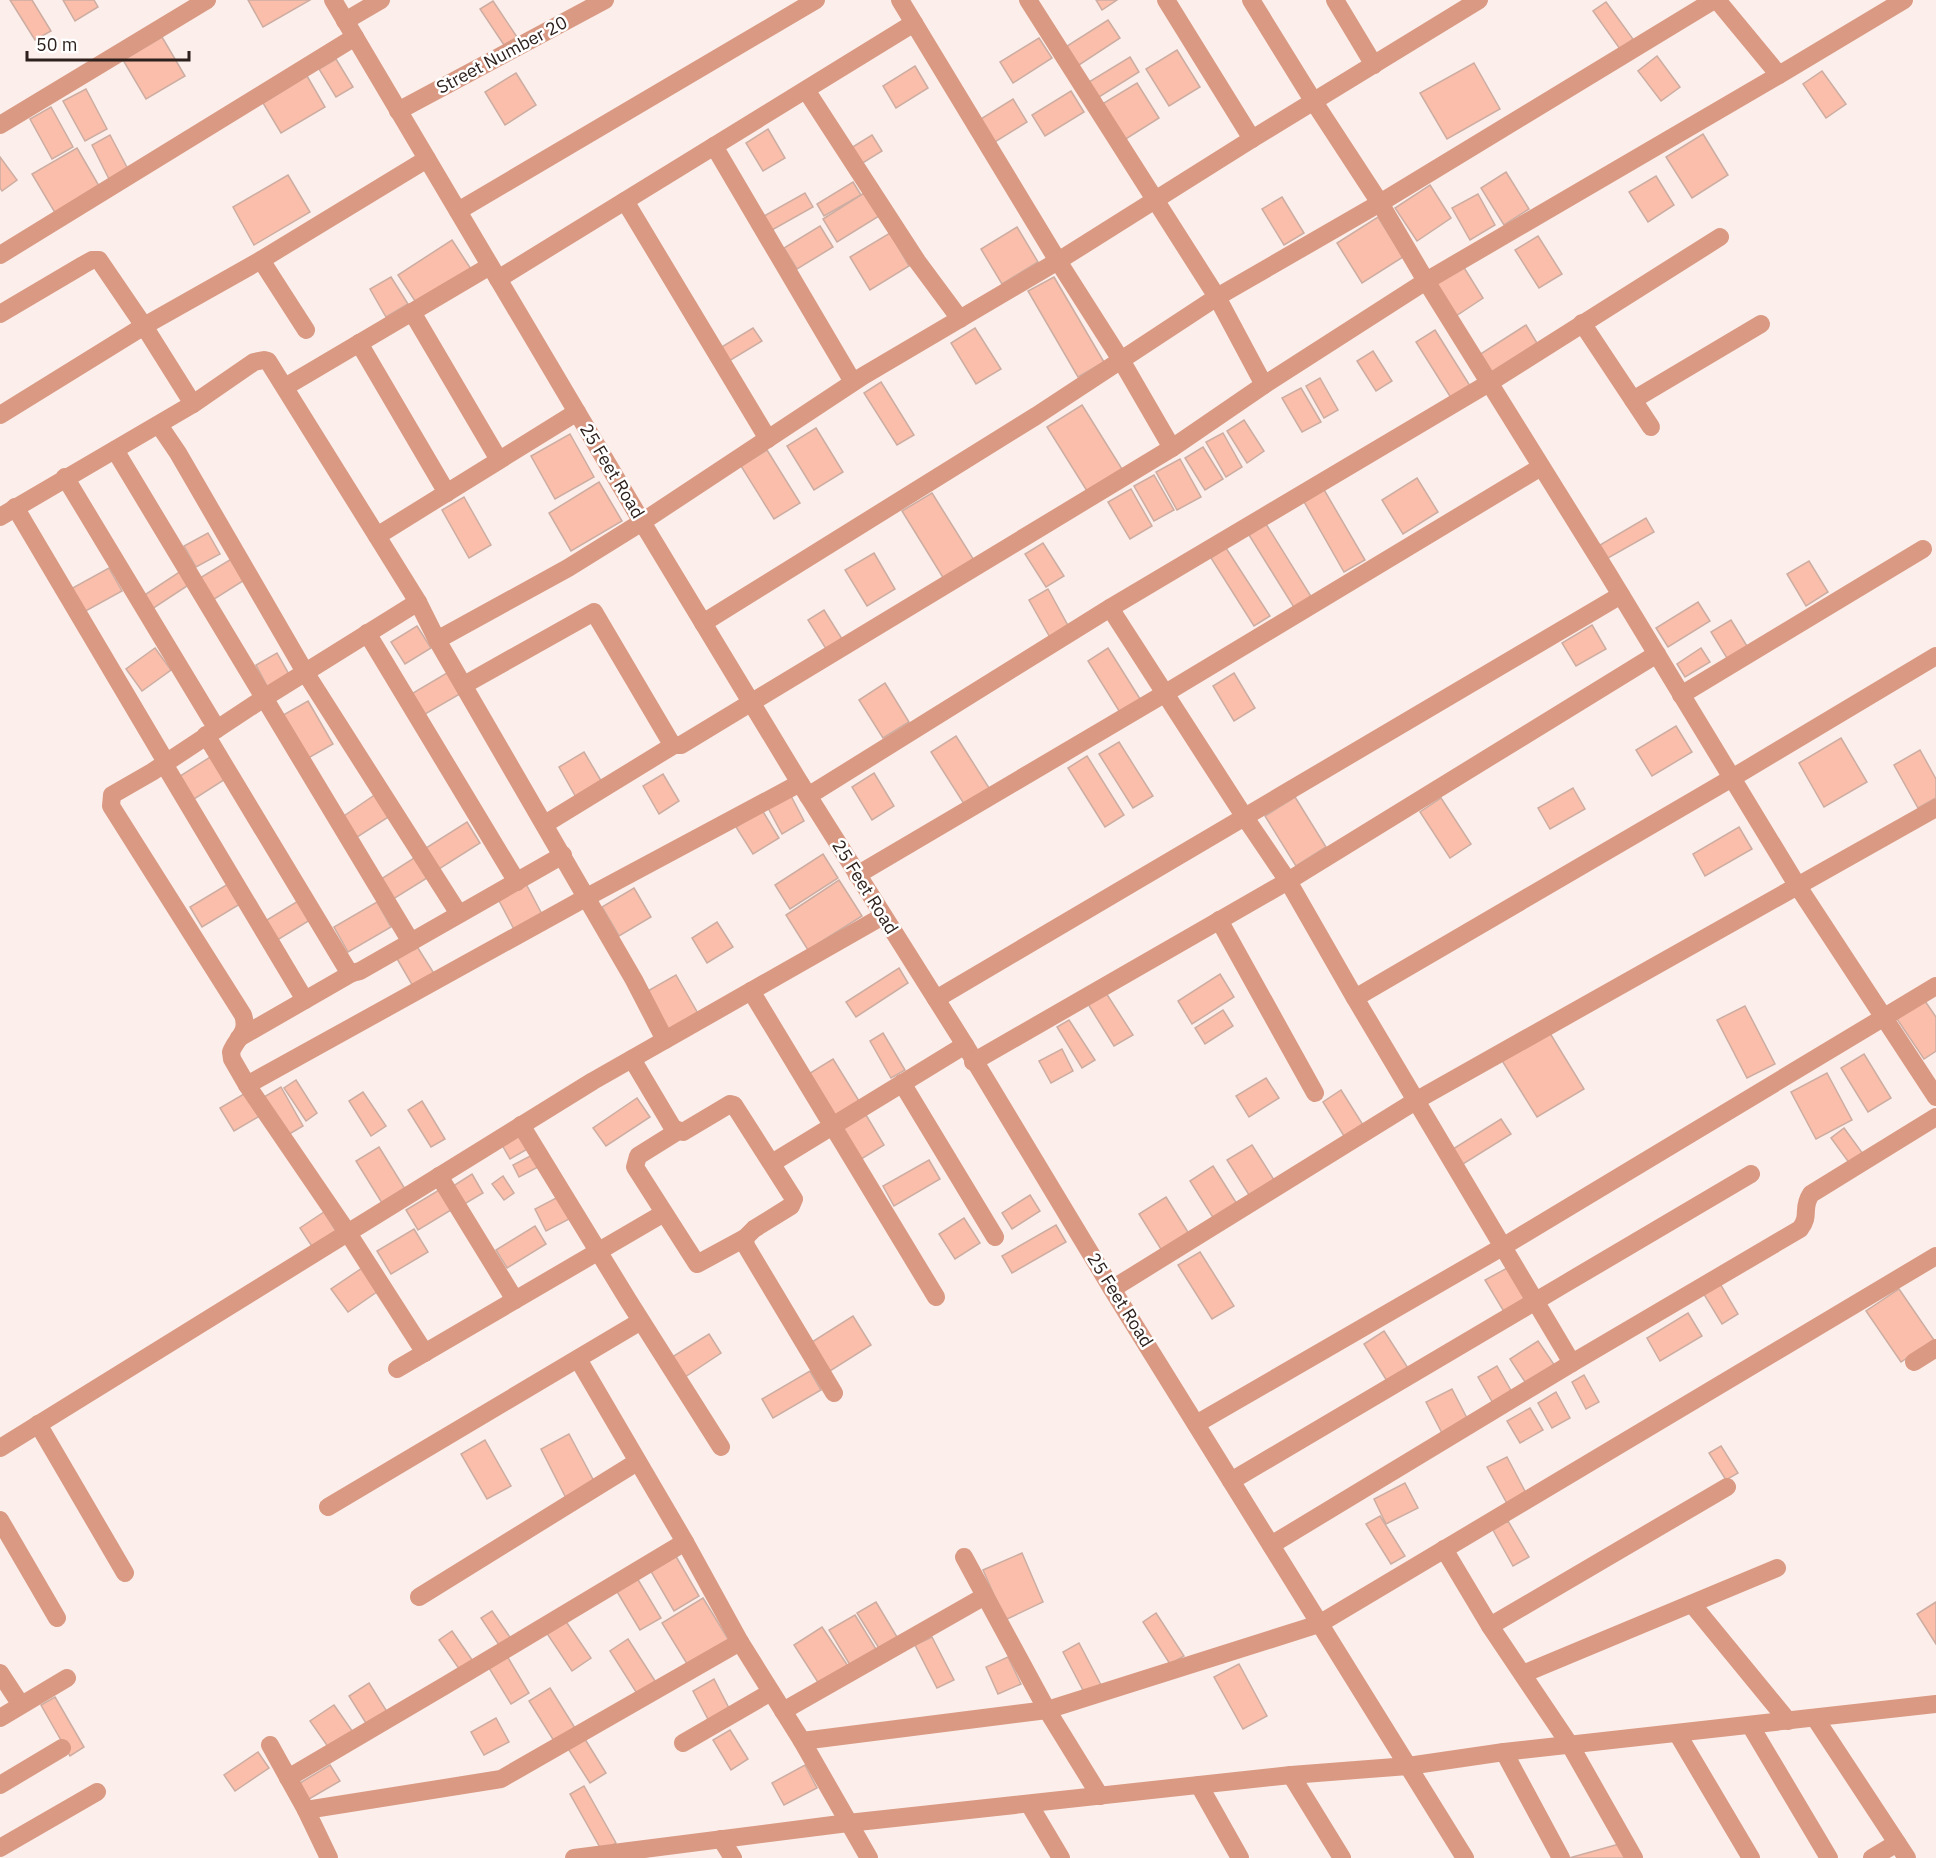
<svg xmlns="http://www.w3.org/2000/svg" width="1936" height="1858" font-family="'IBM Plex Sans',sans-serif">
<rect width="100%" height="100%" fill="#fceeea"/>
<g fill="#fabeaa" stroke="#cdada2" stroke-width="1.5">
<path d="M10 0H32L51 31 35 40Z"/>
<path d="M63 0H94L98 7 75 21Z"/>
<path d="M248 0H310L263 27Z"/>
<path d="M1096 0H1117L1102 10Z"/>
<path d="M493 1 517 37 504 45 480 9Z"/>
<path d="M1606 2 1633 39 1620 49 1593 11Z"/>
<path d="M1108 20 1120 38 1076 67 1064 48Z"/>
<path d="M162 37 185 76 146 99 123 60Z"/>
<path d="M1039 38 1052 58 1013 83 1000 62Z"/>
<path d="M1177 50 1200 87 1169 106 1146 69Z"/>
<path d="M1657 56 1680 87 1661 101 1638 71Z"/>
<path d="M1130 57 1139 72 1099 97 1089 82Z"/>
<path d="M336 59 353 87 336 97 319 69Z"/>
<path d="M1474 63 1500 109 1447 139 1420 93Z"/>
<path d="M915 66 928 88 896 108 883 86Z"/>
<path d="M1822 71 1846 104 1826 118 1803 84Z"/>
<path d="M516 73 536 105 505 125 485 92Z"/>
<path d="M307 76 325 107 281 133 263 103Z"/>
<path d="M1137 83 1159 118 1121 142 1099 106Z"/>
<path d="M86 89 107 129 85 141 63 101Z"/>
<path d="M1071 91 1084 112 1045 136 1032 115Z"/>
<path d="M1013 99 1027 122 990 145 976 122Z"/>
<path d="M51 107 73 147 52 159 30 119Z"/>
<path d="M768 129 785 158 763 171 746 143Z"/>
<path d="M1703 134 1728 175 1692 198 1666 157Z"/>
<path d="M110 135 130 173 111 183 92 145Z"/>
<path d="M872 135 882 151 861 164 851 148Z"/>
<path d="M77 148 102 191 57 216 32 174Z"/>
<path d="M0 157 17 180 2 191 0 188Z"/>
<path d="M1506 172 1529 209 1504 225 1481 188Z"/>
<path d="M288 175 310 212 254 245 233 207Z"/>
<path d="M1656 176 1674 205 1648 222 1629 192Z"/>
<path d="M853 182 861 195 824 216 817 204Z"/>
<path d="M1430 185 1451 218 1417 241 1395 208Z"/>
<path d="M805 193 813 207 772 230 764 216Z"/>
<path d="M864 193 879 216 837 242 823 219Z"/>
<path d="M1478 194 1495 225 1470 240 1452 208Z"/>
<path d="M1282 197 1304 233 1284 245 1262 209Z"/>
<path d="M1378 217 1403 257 1362 283 1337 243Z"/>
<path d="M820 226 833 247 797 269 784 248Z"/>
<path d="M1017 227 1038 262 1002 284 981 249Z"/>
<path d="M890 233 909 266 870 290 850 257Z"/>
<path d="M1538 236 1562 274 1539 288 1515 250Z"/>
<path d="M452 240 471 269 417 304 398 275Z"/>
<path d="M1463 266 1483 298 1456 316 1435 283Z"/>
<path d="M391 277 408 304 386 317 370 289Z"/>
<path d="M1054 277 1104 362 1078 377 1028 291Z"/>
<path d="M1526 325 1540 348 1493 377 1479 355Z"/>
<path d="M753 328 762 341 729 361 720 348Z"/>
<path d="M975 328 1001 369 976 384 951 343Z"/>
<path d="M1435 330 1472 389 1453 401 1416 342Z"/>
<path d="M1373 351 1392 381 1376 391 1357 361Z"/>
<path d="M1320 378 1338 410 1324 418 1306 386Z"/>
<path d="M881 382 914 435 897 445 864 393Z"/>
<path d="M1301 388 1321 422 1302 432 1282 398Z"/>
<path d="M1082 405 1122 469 1087 491 1047 427Z"/>
<path d="M1244 420 1264 451 1247 463 1227 431Z"/>
<path d="M816 428 843 472 814 490 787 446Z"/>
<path d="M1223 433 1242 467 1226 477 1206 442Z"/>
<path d="M570 434 594 477 555 499 531 456Z"/>
<path d="M1203 447 1223 479 1205 490 1185 458Z"/>
<path d="M767 450 800 503 774 519 741 466Z"/>
<path d="M1180 459 1201 497 1177 510 1156 472Z"/>
<path d="M1154 475 1174 510 1154 521 1134 486Z"/>
<path d="M1417 478 1438 512 1403 534 1382 500Z"/>
<path d="M599 482 622 521 571 551 549 513Z"/>
<path d="M1323 488 1365 560 1344 572 1303 500Z"/>
<path d="M1131 489 1152 526 1130 539 1108 502Z"/>
<path d="M932 493 977 565 947 584 902 511Z"/>
<path d="M464 497 491 545 469 558 442 510Z"/>
<path d="M1646 518 1654 532 1608 558 1600 545Z"/>
<path d="M1266 524 1312 598 1295 609 1249 535Z"/>
<path d="M208 533 220 554 196 567 184 546Z"/>
<path d="M1043 543 1064 576 1046 587 1025 554Z"/>
<path d="M1226 548 1270 616 1254 626 1211 558Z"/>
<path d="M874 553 895 589 867 606 845 570Z"/>
<path d="M233 558 246 579 208 603 195 581Z"/>
<path d="M1809 561 1828 592 1806 606 1787 574Z"/>
<path d="M109 568 122 591 82 613 69 590Z"/>
<path d="M181 571 190 584 149 611 140 598Z"/>
<path d="M1048 589 1071 631 1052 641 1029 600Z"/>
<path d="M1698 602 1710 621 1668 647 1656 628Z"/>
<path d="M824 610 844 642 828 652 808 620Z"/>
<path d="M1731 620 1750 651 1730 663 1711 632Z"/>
<path d="M1592 625 1606 649 1576 666 1562 643Z"/>
<path d="M417 626 431 648 405 664 391 642Z"/>
<path d="M155 648 171 670 142 691 126 669Z"/>
<path d="M1108 648 1142 702 1121 714 1088 661Z"/>
<path d="M1701 648 1710 662 1685 677 1677 664Z"/>
<path d="M277 653 290 676 268 688 256 665Z"/>
<path d="M452 670 465 691 420 717 408 696Z"/>
<path d="M1234 673 1255 708 1234 721 1213 686Z"/>
<path d="M885 683 909 722 883 738 859 700Z"/>
<path d="M308 701 333 744 303 761 278 718Z"/>
<path d="M1676 726 1692 752 1652 776 1636 750Z"/>
<path d="M956 736 991 791 966 807 931 752Z"/>
<path d="M1841 738 1867 782 1824 807 1799 763Z"/>
<path d="M1119 742 1153 796 1133 808 1099 754Z"/>
<path d="M1920 750 1936 779V798L1918 808 1894 765Z"/>
<path d="M584 752 603 784 577 799 559 767Z"/>
<path d="M215 754 230 776 191 801 177 778Z"/>
<path d="M1087 756 1124 815 1105 827 1068 768Z"/>
<path d="M874 773 894 806 872 820 852 787Z"/>
<path d="M663 774 679 801 659 814 643 786Z"/>
<path d="M1573 788 1585 809 1550 829 1538 808Z"/>
<path d="M379 792 393 814 351 841 338 820Z"/>
<path d="M790 794 804 821 782 834 767 806Z"/>
<path d="M1295 797 1326 847 1296 866 1265 816Z"/>
<path d="M1441 798 1471 844 1450 858 1420 812Z"/>
<path d="M762 810 779 838 753 854 736 827Z"/>
<path d="M467 822 480 843 439 869 426 848Z"/>
<path d="M1739 827 1752 849 1705 876 1693 854Z"/>
<path d="M823 854 838 878 790 909 775 885Z"/>
<path d="M414 858 427 878 390 901 378 881Z"/>
<path d="M524 880 545 920 517 935 496 895Z"/>
<path d="M839 880 862 916 808 950 786 915Z"/>
<path d="M228 884 240 904 202 927 190 907Z"/>
<path d="M634 888 651 917 619 936 602 907Z"/>
<path d="M303 898 315 917 274 942 262 923Z"/>
<path d="M377 902 391 927 348 952 334 927Z"/>
<path d="M717 922 733 947 707 963 692 938Z"/>
<path d="M416 945 435 975 414 988 396 957Z"/>
<path d="M899 968 908 983 856 1017 846 1002Z"/>
<path d="M1220 974 1234 997 1192 1024 1178 1001Z"/>
<path d="M676 975 700 1017 670 1034 646 992Z"/>
<path d="M1106 993 1133 1035 1114 1046 1088 1004Z"/>
<path d="M1925 1001 1936 1017V1051L1924 1059 1897 1019Z"/>
<path d="M1745 1006 1775 1064 1747 1078 1717 1020Z"/>
<path d="M1223 1010 1233 1026 1205 1044 1195 1028Z"/>
<path d="M1069 1020 1095 1060 1082 1068 1057 1027Z"/>
<path d="M1548 1030 1584 1089 1537 1117 1501 1059Z"/>
<path d="M883 1033 905 1070 891 1078 870 1041Z"/>
<path d="M1062 1049 1073 1071 1051 1083 1039 1061Z"/>
<path d="M1864 1054 1891 1098 1868 1112 1841 1068Z"/>
<path d="M833 1059 859 1101 833 1117 807 1075Z"/>
<path d="M1827 1073 1852 1120 1816 1139 1791 1092Z"/>
<path d="M1266 1078 1279 1098 1249 1117 1236 1096Z"/>
<path d="M296 1080 317 1113 306 1121 284 1088Z"/>
<path d="M281 1087 303 1126 286 1136 264 1097Z"/>
<path d="M1341 1090 1363 1125 1344 1136 1323 1102Z"/>
<path d="M249 1091 263 1114 234 1131 220 1108Z"/>
<path d="M363 1092 386 1126 371 1136 349 1101Z"/>
<path d="M637 1098 650 1117 606 1146 593 1128Z"/>
<path d="M422 1101 445 1139 431 1147 408 1110Z"/>
<path d="M866 1115 884 1145 858 1161 840 1130Z"/>
<path d="M1501 1119 1511 1134 1463 1164 1453 1149Z"/>
<path d="M1844 1128 1863 1154 1850 1164 1831 1138Z"/>
<path d="M523 1133 531 1147 510 1159 502 1145Z"/>
<path d="M1252 1145 1276 1183 1251 1198 1227 1160Z"/>
<path d="M379 1147 405 1189 382 1203 356 1161Z"/>
<path d="M536 1153 542 1165 519 1177 513 1165Z"/>
<path d="M929 1160 940 1179 894 1206 883 1186Z"/>
<path d="M1213 1166 1237 1204 1214 1219 1190 1181Z"/>
<path d="M472 1174 483 1193 461 1206 450 1188Z"/>
<path d="M503 1176 514 1193 504 1200 492 1184Z"/>
<path d="M444 1187 456 1207 418 1230 406 1210Z"/>
<path d="M562 1195 573 1217 546 1231 535 1209Z"/>
<path d="M1030 1195 1040 1211 1012 1229 1002 1213Z"/>
<path d="M1166 1197 1191 1237 1164 1254 1139 1214Z"/>
<path d="M324 1212 339 1236 315 1251 300 1228Z"/>
<path d="M964 1218 980 1243 955 1259 939 1234Z"/>
<path d="M1056 1225 1066 1242 1012 1273 1002 1256Z"/>
<path d="M535 1226 546 1244 507 1268 496 1250Z"/>
<path d="M414 1229 428 1252 391 1274 377 1251Z"/>
<path d="M1200 1252 1234 1306 1212 1319 1178 1265Z"/>
<path d="M365 1266 381 1289 348 1312 331 1289Z"/>
<path d="M1511 1266 1532 1301 1506 1315 1485 1280Z"/>
<path d="M1719 1282 1738 1314 1722 1324 1702 1291Z"/>
<path d="M1899 1289 1934 1340 1901 1362 1866 1311Z"/>
<path d="M1688 1313 1702 1336 1660 1361 1647 1338Z"/>
<path d="M853 1316 871 1345 830 1371 812 1342Z"/>
<path d="M1384 1331 1408 1368 1387 1381 1364 1344Z"/>
<path d="M709 1334 721 1353 682 1379 669 1359Z"/>
<path d="M1538 1341 1555 1366 1527 1385 1510 1359Z"/>
<path d="M1497 1366 1513 1394 1494 1405 1478 1377Z"/>
<path d="M810 1371 821 1390 773 1418 762 1399Z"/>
<path d="M1584 1375 1599 1402 1586 1409 1572 1382Z"/>
<path d="M1452 1389 1469 1422 1443 1435 1426 1402Z"/>
<path d="M1556 1392 1570 1418 1552 1428 1538 1403Z"/>
<path d="M1530 1408 1543 1430 1520 1443 1507 1421Z"/>
<path d="M569 1434 595 1483 566 1498 541 1449Z"/>
<path d="M485 1440 511 1486 487 1499 461 1454Z"/>
<path d="M1721 1446 1738 1473 1726 1480 1709 1453Z"/>
<path d="M1507 1457 1528 1497 1509 1507 1487 1467Z"/>
<path d="M1405 1483 1418 1508 1386 1524 1374 1499Z"/>
<path d="M1380 1516 1405 1556 1391 1564 1366 1524Z"/>
<path d="M1508 1521 1529 1557 1513 1566 1493 1530Z"/>
<path d="M674 1553 699 1596 674 1611 649 1568Z"/>
<path d="M1022 1553 1043 1602 1005 1620 983 1570Z"/>
<path d="M637 1578 661 1618 640 1630 616 1590Z"/>
<path d="M703 1598 730 1642 689 1667 662 1623Z"/>
<path d="M876 1602 900 1642 882 1653 857 1613Z"/>
<path d="M1936 1602V1644L1917 1614Z"/>
<path d="M492 1611 512 1640 501 1648 481 1618Z"/>
<path d="M1156 1613 1184 1656 1170 1664 1143 1622Z"/>
<path d="M855 1615 879 1654 853 1670 829 1630Z"/>
<path d="M565 1620 591 1658 572 1671 546 1632Z"/>
<path d="M822 1627 850 1669 821 1687 794 1645Z"/>
<path d="M452 1631 475 1664 462 1673 439 1640Z"/>
<path d="M932 1637 954 1680 937 1688 915 1645Z"/>
<path d="M628 1639 657 1684 638 1695 610 1651Z"/>
<path d="M1079 1643 1101 1685 1085 1694 1063 1652Z"/>
<path d="M507 1656 529 1693 511 1704 489 1668Z"/>
<path d="M1008 1657 1021 1684 998 1694 986 1667Z"/>
<path d="M1239 1664 1267 1716 1243 1729 1214 1677Z"/>
<path d="M714 1679 731 1712 710 1723 693 1691Z"/>
<path d="M369 1683 389 1715 369 1728 349 1696Z"/>
<path d="M550 1688 575 1728 554 1741 529 1701Z"/>
<path d="M55 1697 84 1747 70 1756 41 1705Z"/>
<path d="M334 1705 355 1735 331 1751 310 1721Z"/>
<path d="M496 1718 509 1742 484 1755 471 1732Z"/>
<path d="M730 1730 748 1759 731 1770 713 1740Z"/>
<path d="M583 1736 606 1773 590 1783 567 1747Z"/>
<path d="M258 1752 269 1768 235 1791 224 1775Z"/>
<path d="M330 1765 340 1781 304 1802 295 1786Z"/>
<path d="M805 1765 817 1788 784 1805 772 1783Z"/>
<path d="M584 1786 616 1843 602 1851 570 1794Z"/>
<path d="M1623 1843 1627 1858H1569Z"/>
</g>
<g fill="none" stroke-linecap="round" stroke-linejoin="round">
<g stroke="#d99983" stroke-width="18">
<path d="M333 0 642 522 800 783 965 1045 1112 1289 1465 1858"/>
<path d="M900 0 1058 261 1121 360 1172 448"/>
<path d="M1028 0 1217 297 1264 385"/>
<path d="M1166 0 1252 139"/>
<path d="M1251 0 1314 102 1380 203 1426 281 1607 572 1797 885 1936 1097"/>
<path d="M1335 0 1374 65"/>
<path d="M345 21 381 0"/>
<path d="M1779 75 1904 0"/>
<path d="M806 90 917 261 960 319"/>
<path d="M398 111 605 0"/>
<path d="M0 125 207 0"/>
<path d="M714 146 853 382"/>
<path d="M625 201 768 439"/>
<path d="M458 211 816 0"/>
<path d="M0 255 355 37"/>
<path d="M261 260 306 330"/>
<path d="M498 279 914 23"/>
<path d="M412 312 499 460"/>
<path d="M0 314 83 265 92 260H99L144 326 193 404 0 517"/>
<path d="M1582 323 1651 427"/>
<path d="M359 343 447 493"/>
<path d="M285 387 490 266"/>
<path d="M1633 400 1761 324"/>
<path d="M193 404 254 362 264 360 268 361 377 536"/>
<path d="M0 415 144 326 261 260 427 159"/>
<path d="M159 425 178 453 305 672 459 914"/>
<path d="M115 450 411 942"/>
<path d="M65 477 217 729"/>
<path d="M15 507 166 762"/>
<path d="M418 602 377 536 577 412"/>
<path d="M1110 608 1244 816 1288 881 1355 998"/>
<path d="M703 623 1036 416 1217 297 1380 203 1714 0"/>
<path d="M367 633 517 882"/>
<path d="M437 640 634 980 665 1040"/>
<path d="M1936 656 1732 778 1355 998 1572 1363 1800 1229C1811 1215 1801 1209 1811 1194L1936 1117"/>
<path d="M464 685 594 612 670 741 674 745H681L1172 448 1264 385 1426 281 1779 75 1717 0"/>
<path d="M1681 695 1923 549"/>
<path d="M206 735 347 969 352 973 360 971 563 855"/>
<path d="M164 764 305 1000"/>
<path d="M800 783 587 897 247 1085 232 1059 231 1052C237 1037 249 1033 243 1015L111 806 112 795 152 772 264 698 418 602 437 640 568 568 642 522 863 376 1058 261 1252 139 1479 0"/>
<path d="M808 796 1110 608 1489 383 1720 237"/>
<path d="M545 824 674 745"/>
<path d="M857 875 1164 694 1541 467"/>
<path d="M1219 920 1315 1093"/>
<path d="M751 991 936 1297"/>
<path d="M936 999 1621 595"/>
<path d="M239 1038 352 973"/>
<path d="M632 1059 673 1128 683 1132 730 1104 734 1105 794 1199 791 1206 754 1229 745 1238 746 1246 834 1393"/>
<path d="M973 1062 1288 881 1657 654"/>
<path d="M902 1083 995 1237"/>
<path d="M247 1085 348 1233 425 1353"/>
<path d="M521 1125 628 1300 721 1447"/>
<path d="M678 1131 638 1156 635 1167 697 1264 745 1238"/>
<path d="M772 1163 965 1045"/>
<path d="M439 1176 515 1300"/>
<path d="M1112 1289 1417 1100 1936 808"/>
<path d="M578 1359 685 1542 740 1642 802 1741"/>
<path d="M1914 1362 1936 1348"/>
<path d="M397 1369 664 1213"/>
<path d="M38 1424 125 1573"/>
<path d="M1196 1424 1504 1246 1936 986"/>
<path d="M0 1448 593 1081 883 916"/>
<path d="M1231 1481C1404 1377 1578 1277 1751 1174"/>
<path d="M328 1507 641 1321"/>
<path d="M0 1520 57 1618"/>
<path d="M1271 1545 1572 1363"/>
<path d="M1444 1549 1490 1626 1570 1745 1634 1858"/>
<path d="M964 1557 1047 1710 1100 1796"/>
<path d="M419 1597 637 1462"/>
<path d="M1692 1604 1788 1721"/>
<path d="M1490 1626 1727 1487"/>
<path d="M0 1673 21 1705"/>
<path d="M1523 1674 1777 1568"/>
<path d="M783 1711 985 1596"/>
<path d="M0 1718 67 1678"/>
<path d="M1815 1718 1907 1858"/>
<path d="M1750 1725 1829 1858"/>
<path d="M1677 1733 1751 1858"/>
<path d="M683 1743 771 1692"/>
<path d="M270 1745 306 1810"/>
<path d="M1504 1752 1561 1858"/>
<path d="M1291 1775 1342 1858"/>
<path d="M288 1778 446 1685 685 1542"/>
<path d="M0 1785 62 1748"/>
<path d="M1199 1785 1240 1858"/>
<path d="M1029 1804 1061 1858"/>
<path d="M721 1839 733 1858"/>
<path d="M0 1848 97 1792"/>
<path d="M329 1858 306 1810 501 1779 740 1642"/>
<path d="M574 1858 848 1823 1291 1775 1408 1766 1504 1752 1936 1704"/>
<path d="M869 1858 802 1741 1047 1710 1319 1624 1936 1256"/>
<path d="M1872 1858 1897 1843"/>
</g>
</g>
<g text-anchor="middle" stroke-width="5" stroke-linejoin="round" paint-order="stroke">
<g font-size="18" fill="#2d211d" stroke="#fff">
<text transform="translate(502 55) rotate(-28)" y="6">Street Number 20</text>
<text transform="translate(612 471) rotate(59)" y="6">25 Feet Road</text>
<text transform="translate(865 887) rotate(58)" y="6">25 Feet Road</text>
<text transform="translate(1120 1300) rotate(58)" y="6">25 Feet Road</text>
</g>
</g>
<path d="M27 51v9h162v-9" fill="none" stroke="#2d211d" stroke-width="3"/>
<text x="36" y="51" font-size="18" fill="#2d211d" stroke="#ffffff" stroke-width="4.5" paint-order="stroke">50 m</text>
</svg>
